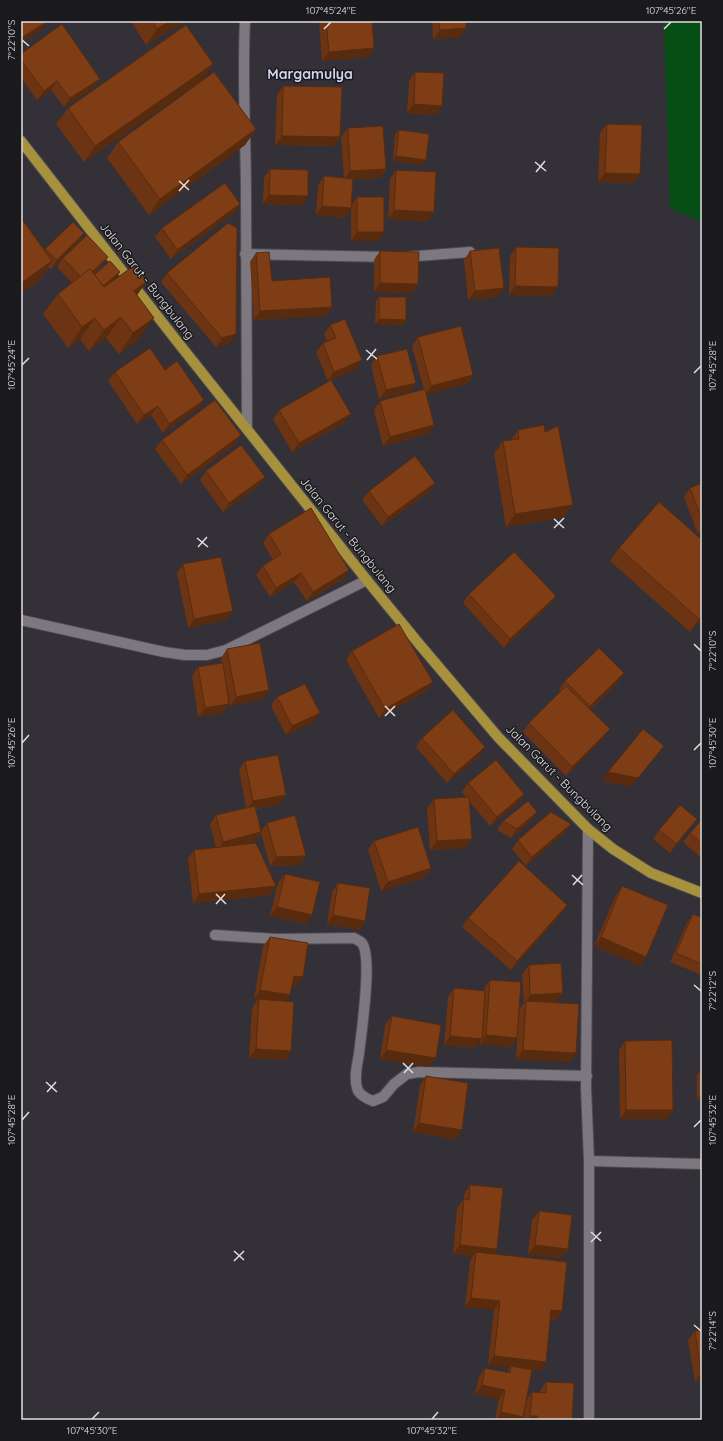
<svg xmlns="http://www.w3.org/2000/svg" width="723" height="1441" font-family="Quicksand,sans-serif">
<rect width="100%" height="100%" fill="#343037"/>
<path fill="#054f14" d="M664 21H702V222L670 208Z"/>
<g fill="none" stroke-linecap="round" stroke-linejoin="round">
<defs>
<g id="minor">
<path d="M245 21C242 80 246 138 246 197 246 274 246 351 247 428"/>
<path d="M245 254 389 257"/>
<path d="M405 257 470 252"/>
<path d="M21 620 164 652 185 655H207L226 650 367 580"/>
<path d="M588 829 586 1088 589 1161V1420"/>
<path d="M215 935 276 939 354 938C357 940 360 941 362 943 373 958 361 1034 359 1054 357 1065 354 1077 357 1088 358 1094 367 1099 373 1101L383 1097 394 1084 407 1074 419 1072 587 1076"/>
<path d="M589 1161 702 1164"/>
</g>
<path id="primary" d="M21 141 176 340 370 584 420 645 498 737 588 829 613 849 651 873 702 893"/>
</defs>
<use href="#minor" stroke="#4e4c51" stroke-width="12"/>
<use href="#primary" stroke="#4e4c51" stroke-width="12"/>
<use href="#minor" stroke="#7d7880" stroke-width="10"/>
<use href="#primary" stroke="#a8913d" stroke-width="10"/>
</g>
<g fill="#6c3412">
<path d="M131 21H185L146 45Z"/>
<path d="M319 21H372L374 48 368 57 322 61Z"/>
<path d="M432 21H466L460 37 433 39Z"/>
<path d="M21 54 100 79 93 88 64 107 51 90 37 100 21 78Z"/>
<path d="M213 64 202 80 84 162 56 124 68 108Z"/>
<path d="M415 72 436 115 407 113 409 81Z"/>
<path d="M283 86 340 137 334 146 275 145 277 95Z"/>
<path d="M607 124 640 174 634 183 598 182 600 133Z"/>
<path d="M348 128 386 169 380 178 353 179 351 208 344 218 316 215 318 185 324 176 344 178 341 137Z"/>
<path d="M256 129 245 145 149 215 107 158 118 142Z"/>
<path d="M399 130 423 165 393 161 395 135Z"/>
<path d="M270 169 308 196 301 205 263 204 264 178Z"/>
<path d="M396 170 428 221 388 219 390 179Z"/>
<path d="M357 197 384 232 378 241H351V206Z"/>
<path d="M240 204 234 213 171 259 155 237 162 228Z"/>
<path d="M21 218 44 250 45 249 84 233 78 242 51 269 48 267 38 282 21 293Z"/>
<path d="M516 247 551 296 509 295 510 256Z"/>
<path d="M380 251 418 284 412 293 374 292V260Z"/>
<path d="M470 251 504 288 497 297 468 300 464 260Z"/>
<path d="M256 253 272 281 332 307 325 316 254 320 250 262Z"/>
<path d="M108 257 101 266 94 274V275L114 280 147 281 137 295 139 339 119 354 106 338 89 351 80 339 68 348 43 314 58 294 72 283 57 267 63 258Z"/>
<path d="M167 273 236 334 230 343 216 347 161 282Z"/>
<path d="M379 297 403 325 375 324 376 301Z"/>
<path d="M330 325 355 370 328 381 316 352 323 343 327 342 324 334Z"/>
<path d="M418 337 473 375 467 384 426 394 434 425 428 434 383 446 374 410 380 401 424 390 412 346Z"/>
<path d="M377 356 416 383 409 392 379 399 371 365Z"/>
<path d="M165 370 204 400 197 409 163 433 151 415 137 424 108 381 115 372Z"/>
<path d="M279 410 344 423 292 452 273 419Z"/>
<path d="M518 430 564 517 506 527 494 454 503 441 511 440Z"/>
<path d="M162 440 235 444 181 484 155 449Z"/>
<path d="M206 471 265 477 258 486 223 512 200 480Z"/>
<path d="M435 483 429 492 382 526 362 500 369 491Z"/>
<path d="M702 483V533L698 534 684 497 690 488Z"/>
<path d="M269 534 343 579 307 601 294 582 270 597 256 575 263 566 273 560 263 543Z"/>
<path d="M702 540V618L690 632 610 561 619 548Z"/>
<path d="M183 564 226 620 188 628 177 573Z"/>
<path d="M469 594 556 596 549 605 504 648 463 603Z"/>
<path d="M227 649 263 699 230 706 227 688 229 704 223 713 198 717 192 676 198 667 222 663 221 658Z"/>
<path d="M352 651 433 682 426 691 379 718 346 660Z"/>
<path d="M565 681 618 682 590 710 603 738 566 776 523 732 529 723 561 692 559 690Z"/>
<path d="M277 697 313 722 286 735 271 706Z"/>
<path d="M422 738 479 756 447 783 416 747Z"/>
<path d="M245 761 286 795 279 804 255 809 261 831 267 823 306 856 299 865 270 866 261 833 255 841 239 845 270 895 193 903 188 859 194 850 216 848 210 824 216 815 246 808 239 770Z"/>
<path d="M468 783 518 803 490 826 469 801 465 848 430 850 427 808 434 799 466 797 462 792Z"/>
<path d="M537 812 531 821 511 838 497 830 503 821Z"/>
<path d="M702 819V856L700 857 683 842 690 833Z"/>
<path d="M571 824 564 833 526 866 512 849 518 840Z"/>
<path d="M690 828 670 853 653 839 659 830Z"/>
<path d="M374 841 431 868 425 877 381 891 368 850Z"/>
<path d="M285 874 306 924 270 916 278 883Z"/>
<path d="M338 883 365 921 359 930 327 924 332 892Z"/>
<path d="M622 886 646 957 640 966 594 946 616 895Z"/>
<path d="M567 905 561 914 511 970 462 927 468 918Z"/>
<path d="M693 914 702 918V975L670 962 687 923Z"/>
<path d="M270 937 297 986 292 985 290 995 286 1001 285 1060 249 1058 252 1008 258 999H254L263 946Z"/>
<path d="M529 965 556 1002 570 1062 516 1059 519 1010 524 1003 522 974Z"/>
<path d="M490 980 517 1038 510 1047 480 1044V1041L475 1048 444 1045 448 997 454 988 484 991V989Z"/>
<path d="M392 1016 429 1067 380 1059 385 1025Z"/>
<path d="M625 1041 673 1110 667 1119H620L619 1050Z"/>
<path d="M702 1068V1100H697V1075Z"/>
<path d="M426 1076 462 1130 455 1139 413 1132 420 1085Z"/>
<path d="M470 1185 497 1249 494 1254 556 1320H550L540 1371 528 1369 526 1400 532 1392 540 1393V1391L546 1382 572 1420H524L525 1408 523 1417 521 1420H495L499 1399 475 1394 479 1377 485 1368 507 1373 510 1367 488 1365 494 1310 465 1307 470 1261 473 1256 453 1254 457 1208 464 1199V1194Z"/>
<path d="M539 1211 568 1249 561 1258 528 1254 532 1220Z"/>
<path d="M702 1330V1380L695 1381 688 1340 695 1331Z"/>
</g>
<g fill="#582b0f">
<path d="M48 21 41 30 21 43V38Z"/>
<path d="M170 21H185L146 45 157 29Z"/>
<path d="M466 28 460 37 433 39 440 30Z"/>
<path d="M374 48 368 57 322 61 329 52Z"/>
<path d="M213 64 202 80 84 162 95 146Z"/>
<path d="M100 79 93 88 64 107 70 98Z"/>
<path d="M57 81 51 90 37 100 44 91Z"/>
<path d="M414 104 442 106 436 115 407 113Z"/>
<path d="M256 129 245 145 149 215 160 199Z"/>
<path d="M282 136 340 137 334 146 275 145Z"/>
<path d="M396 156 426 160 423 165 393 161Z"/>
<path d="M386 169 380 178 344 180 350 171Z"/>
<path d="M605 173 640 174 634 183 598 182Z"/>
<path d="M269 195 308 196 301 205 263 204Z"/>
<path d="M240 204 234 213 171 259 177 250Z"/>
<path d="M322 206 351 208 344 218 316 215Z"/>
<path d="M394 210 434 212 428 221 388 219Z"/>
<path d="M357 232H384L378 241H351Z"/>
<path d="M84 233 78 242 51 269 57 260Z"/>
<path d="M108 257 101 266 77 289 83 280Z"/>
<path d="M52 261 38 282 21 293V283Z"/>
<path d="M120 272 113 281 96 296 102 287Z"/>
<path d="M147 281 132 302 134 291Z"/>
<path d="M380 283 418 284 412 293 374 292Z"/>
<path d="M515 286 558 287 551 296 509 295Z"/>
<path d="M504 288 497 297 468 300 475 291Z"/>
<path d="M332 307 325 316 254 320 260 311Z"/>
<path d="M121 317 106 338 89 351 104 330Z"/>
<path d="M95 318 80 339 68 348 82 327Z"/>
<path d="M154 318 139 339 119 354 133 333Z"/>
<path d="M379 319 406 320 403 325 375 324Z"/>
<path d="M236 334 230 343 216 347 222 338Z"/>
<path d="M362 360 355 370 328 381 334 372Z"/>
<path d="M473 375 467 384 425 395 431 386Z"/>
<path d="M416 383 409 392 379 399 386 390Z"/>
<path d="M204 400 197 409 163 433 169 424Z"/>
<path d="M158 406 151 415 137 424 144 415Z"/>
<path d="M351 414 344 423 292 452 299 443Z"/>
<path d="M434 425 428 434 383 446 390 437Z"/>
<path d="M241 435 235 444 181 484 187 475Z"/>
<path d="M265 477 258 486 223 512 229 503Z"/>
<path d="M435 483 429 492 382 526 388 517Z"/>
<path d="M573 505 564 517 506 527 515 514Z"/>
<path d="M702 528V533L698 534Z"/>
<path d="M349 570 343 579 307 601 313 592Z"/>
<path d="M301 573 294 582 270 597 276 588Z"/>
<path d="M556 596 549 605 504 648 510 639Z"/>
<path d="M233 611 226 620 188 628 194 619Z"/>
<path d="M702 616V618L690 632 699 619Z"/>
<path d="M624 673 618 682 584 715 590 706Z"/>
<path d="M433 682 426 691 379 718 385 709Z"/>
<path d="M269 690 263 699 230 706 236 697Z"/>
<path d="M229 704 223 713 198 717 205 708Z"/>
<path d="M320 713 313 722 286 735 292 726Z"/>
<path d="M610 729 603 738 566 776 572 767Z"/>
<path d="M664 746 657 755 631 787 601 781 608 772Z"/>
<path d="M485 747 479 756 447 783 454 774Z"/>
<path d="M524 794 518 803 490 826 497 817Z"/>
<path d="M286 795 279 804 246 810 253 801Z"/>
<path d="M537 812 531 821 511 838 517 829Z"/>
<path d="M697 819 690 828 670 853 676 844Z"/>
<path d="M571 824 564 833 526 866 532 857Z"/>
<path d="M261 832 255 841 216 851 223 842Z"/>
<path d="M472 839 465 848 430 850 437 841Z"/>
<path d="M306 856 299 865 270 866 276 857Z"/>
<path d="M431 868 425 877 381 891 388 882Z"/>
<path d="M276 886 270 895 193 903 199 894Z"/>
<path d="M567 905 561 914 511 970 517 961Z"/>
<path d="M277 907 312 915 306 924 270 916Z"/>
<path d="M333 915 365 921 359 930 327 924Z"/>
<path d="M601 937 646 957 640 966 594 946Z"/>
<path d="M294 976 303 977 297 986 287 985Z"/>
<path d="M260 990 290 995 284 1004 254 999Z"/>
<path d="M563 993 556 1002 526 1001 530 995Z"/>
<path d="M486 1035 517 1038 510 1047 480 1044Z"/>
<path d="M450 1036 482 1039 475 1048 444 1045Z"/>
<path d="M256 1049 291 1051 285 1060 249 1058Z"/>
<path d="M386 1050 436 1058 429 1067 380 1059Z"/>
<path d="M523 1050 576 1053 570 1062 516 1059Z"/>
<path d="M702 1093V1100H697Z"/>
<path d="M626 1110H673L667 1119H620Z"/>
<path d="M419 1123 462 1130 455 1139 413 1132Z"/>
<path d="M460 1245 497 1249 491 1258 476 1252 473 1256 453 1254Z"/>
<path d="M535 1245 568 1249 561 1258 528 1254Z"/>
<path d="M471 1298 500 1301 494 1310 465 1307Z"/>
<path d="M551 1310 562 1311 556 1320 545 1319Z"/>
<path d="M494 1356 546 1362 540 1371 511 1367V1366L510 1367 488 1365Z"/>
<path d="M701 1372H702V1380L695 1381Z"/>
<path d="M482 1385 505 1390 499 1399 475 1394Z"/>
<path d="M501 1412 523 1417 521 1420H496Z"/>
<path d="M530 1416H538L535 1420H527Z"/>
</g>
<g fill="#7e3d15" stroke="#582b0f">
<path d="M21 21H48L21 38Z"/>
<path d="M152 21H170L157 29Z"/>
<path d="M326 21H372L374 48 329 52Z"/>
<path d="M439 21H466V28L440 30Z"/>
<path d="M62 24 100 79 70 98 57 81 44 91 21 60V54Z"/>
<path d="M186 25 213 64 95 146 68 108Z"/>
<path d="M214 72 256 129 160 199 118 142Z"/>
<path d="M415 72 444 73 442 106 414 104Z"/>
<path d="M283 86 342 87 340 137 282 136Z"/>
<path d="M607 124 642 125 640 174 605 173Z"/>
<path d="M383 126 386 169 350 171 348 128Z"/>
<path d="M399 130 429 134 426 160 396 156Z"/>
<path d="M270 169 308 170V196L269 195Z"/>
<path d="M396 170 436 172 434 212 394 210Z"/>
<path d="M324 176 353 179 351 208 322 206Z"/>
<path d="M225 183 240 204 177 250 162 228Z"/>
<rect x="357" y="197" width="27" height="35"/>
<path d="M21 218 52 261 21 283Z"/>
<path d="M73 222 84 233 57 260 45 249Z"/>
<path d="M228 223 237 228 236 334 222 338 167 273Z"/>
<path d="M87 235 108 257 92 272 90 269 81 277 63 258Z"/>
<path d="M516 247 559 248 558 287 515 286Z"/>
<path d="M499 248 504 288 475 291 470 251Z"/>
<path d="M380 251 419 252 418 284 380 283Z"/>
<path d="M269 252 272 281 330 277 332 307 260 311 256 253Z"/>
<path d="M110 261 120 272 103 286 94 275Z"/>
<path d="M135 265 147 281 134 291 154 318 133 333 121 317 104 330 95 318 82 327 58 294 90 269 104 287Z"/>
<path d="M379 297H406V320L379 319Z"/>
<path d="M345 319 362 360 334 372 323 343 336 338 330 325Z"/>
<path d="M461 326 473 375 431 386 418 337Z"/>
<path d="M150 348 165 370 177 361 204 400 169 424 158 406 144 415 115 372Z"/>
<path d="M407 349 416 383 386 390 377 356Z"/>
<path d="M331 380 351 414 299 443 279 410Z"/>
<path d="M425 389 434 425 390 437 380 401Z"/>
<path d="M215 400 241 435 187 475 162 440Z"/>
<path d="M544 425 545 432 558 426 573 505 515 514 503 441 519 439 518 430Z"/>
<path d="M241 445 265 477 229 503 206 471Z"/>
<path d="M415 456 435 483 388 517 369 491Z"/>
<path d="M702 483V519L690 488Z"/>
<path d="M659 502 702 540V616L699 619 619 548Z"/>
<path d="M311 508 349 570 313 592 301 573 276 588 263 566 281 554 269 534Z"/>
<path d="M514 552 556 596 510 639 469 594Z"/>
<path d="M221 557 233 611 194 619 183 564Z"/>
<path d="M399 624 433 682 385 709 352 651Z"/>
<path d="M260 643 269 690 236 697 227 649Z"/>
<path d="M599 648 624 673 590 706 565 681Z"/>
<path d="M223 663 229 704 205 708 198 667Z"/>
<path d="M305 684 320 713 292 726 277 697Z"/>
<path d="M566 686 610 729 572 767 529 723Z"/>
<path d="M453 710 485 747 454 774 422 738Z"/>
<path d="M643 729 664 746 638 778 608 772Z"/>
<path d="M278 755 286 795 253 801 245 761Z"/>
<path d="M496 760 524 794 497 817 468 783Z"/>
<path d="M469 797 472 839 437 841 434 799Z"/>
<path d="M528 801 537 812 517 829 503 821Z"/>
<path d="M680 805 697 819 676 844 659 830Z"/>
<path d="M255 806 261 832 223 842 216 815Z"/>
<path d="M551 812 571 824 532 857 518 840Z"/>
<path d="M295 815 306 856 276 857 267 823Z"/>
<path d="M702 819V844L690 833Z"/>
<path d="M418 827 431 868 388 882 374 841Z"/>
<path d="M256 843 276 886 199 894 194 850Z"/>
<path d="M519 861 567 905 517 961 468 918Z"/>
<path d="M285 874 320 882 312 915 277 907Z"/>
<path d="M338 883 370 888 365 921 333 915Z"/>
<path d="M622 886 668 905 646 957 601 937Z"/>
<path d="M693 914 702 918V964L676 953Z"/>
<path d="M270 937 308 943 303 977 294 976 290 995 260 990Z"/>
<path d="M561 963 563 993 530 995 529 965Z"/>
<path d="M490 980 521 982 517 1038 486 1035Z"/>
<path d="M454 988 485 991 482 1039 450 1036Z"/>
<path d="M259 999 294 1002 291 1051 256 1049Z"/>
<path d="M526 1001 579 1004 576 1053 523 1050Z"/>
<path d="M392 1016 441 1025 436 1058 386 1050Z"/>
<path d="M672 1040 673 1110H626L625 1041Z"/>
<path d="M426 1076 468 1083 462 1130 419 1123Z"/>
<path d="M470 1185 503 1188 497 1249 460 1245 464 1199 469 1200Z"/>
<path d="M539 1211 572 1215 568 1249 535 1245Z"/>
<path d="M476 1252 567 1262 562 1311 551 1310 546 1362 494 1356 500 1301 471 1298Z"/>
<path d="M702 1330V1372H701L695 1331Z"/>
<path d="M511 1366 532 1370 523 1417 501 1412 505 1390 482 1385 485 1368 510 1373Z"/>
<path d="M546 1382 574 1383 572 1420H538V1416H530L532 1392 546 1393Z"/>
</g>
<path fill="none" stroke="#e1dfe3" stroke-width="1.5" d="M324 29 331 22M664 29 671 22M22 40 29 46M535 162 546 171M536 172 545 161M179 181 189 190M179 191 189 180M366 350 377 359M367 360 376 349M22 365 29 358M694 373 701 366M554 519 564 528M554 528 564 518M197 538 208 547M198 547 207 537M694 644 701 651M385 706 395 716M385 716 395 706M22 743 29 735M694 750 701 743M572 875 583 885M573 885 582 875M216 894 226 904M216 904 225 894M694 985 701 991M403 1063 413 1073M404 1073 413 1063M46 1082 57 1092M47 1092 56 1082M22 1120 29 1112M694 1127 701 1120M591 1232 601 1241M591 1242 601 1232M234 1251 244 1260M234 1261 244 1251M694 1325 701 1331M92 1419 99 1412M432 1419 438 1412"/>
<g text-anchor="middle" stroke-width="3" stroke-linejoin="round" paint-order="stroke">
<g font-size="12" fill="#e1dfe3" stroke="#1a191c">
<text transform="translate(147 281) rotate(52)" y="4">Jalan Garut - Bungbulang</text>
<text transform="translate(348 535) rotate(51)" y="4">Jalan Garut - Bungbulang</text>
<text transform="translate(559 778) rotate(45)" y="4">Jalan Garut - Bungbulang</text>
</g>
<g font-size="14" font-weight="bold" fill="#d1d5f2" stroke="#1a191c">
<text x="310" y="79">Margamulya</text>
</g>
</g>
<rect width="723" height="1441" fill="none" stroke="#1a191c" stroke-width="44"/>
<rect x="22" y="22" width="679" height="1397" fill="none" stroke="#e1dfe3" stroke-width="1.5"/>
<g font-size="10" text-anchor="middle" fill="#e1dfe3">
<text x="331" y="14">107°45'24"E</text>
<text x="671" y="14">107°45'26"E</text>
<text transform="translate(11 40) rotate(-90)" y="4">7°22'10"S</text>
<text transform="translate(11 365) rotate(-90)" y="4">107°45'24"E</text>
<text transform="translate(712 366) rotate(-90)" y="4">107°45'28"E</text>
<text transform="translate(712 651) rotate(-90)" y="4">7°22'10"S</text>
<text transform="translate(11 743) rotate(-90)" y="4">107°45'26"E</text>
<text transform="translate(712 743) rotate(-90)" y="4">107°45'30"E</text>
<text transform="translate(712 991) rotate(-90)" y="4">7°22'12"S</text>
<text transform="translate(11 1120) rotate(-90)" y="4">107°45'28"E</text>
<text transform="translate(712 1120) rotate(-90)" y="4">107°45'32"E</text>
<text transform="translate(712 1331) rotate(-90)" y="4">7°22'14"S</text>
<text x="92" y="1434">107°45'30"E</text>
<text x="432" y="1434">107°45'32"E</text>
</g>
</svg>
